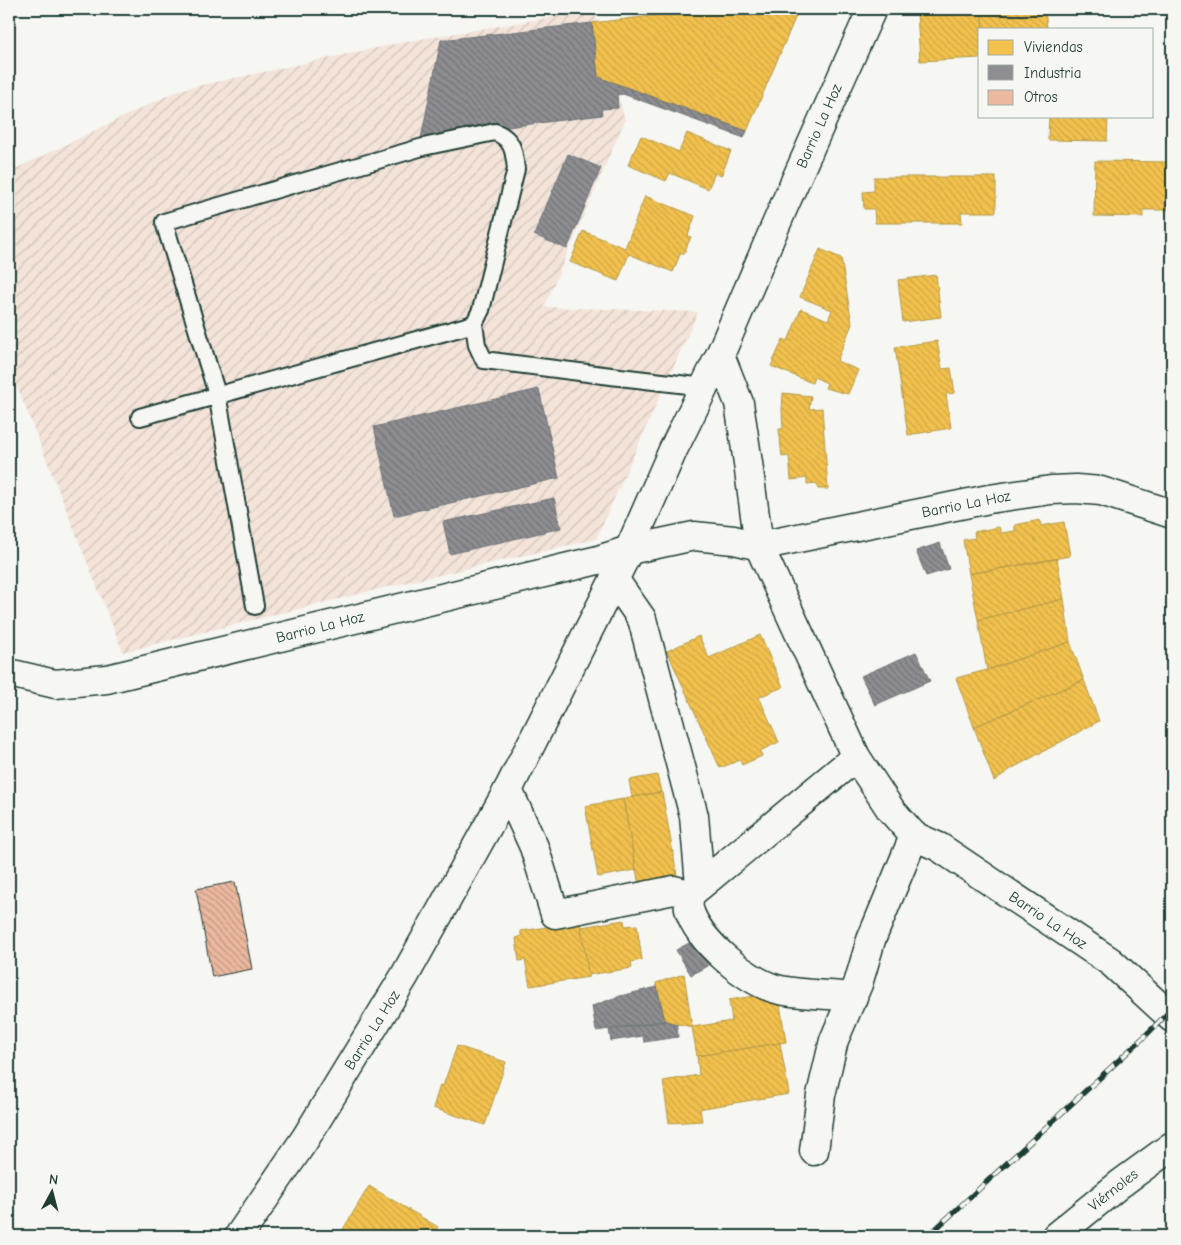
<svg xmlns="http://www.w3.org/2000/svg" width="1181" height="1245" font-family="'Comic Neue',sans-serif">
<defs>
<pattern id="industrial-furrows" width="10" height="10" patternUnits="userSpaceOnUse" patternTransform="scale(1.25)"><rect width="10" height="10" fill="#f3e3d9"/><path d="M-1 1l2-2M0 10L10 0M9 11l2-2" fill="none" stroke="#d0c4bb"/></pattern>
<pattern id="homes-back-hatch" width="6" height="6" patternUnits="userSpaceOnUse" patternTransform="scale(1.25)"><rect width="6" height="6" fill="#f2c14e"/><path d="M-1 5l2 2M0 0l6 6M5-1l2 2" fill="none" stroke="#cfa745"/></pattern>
<pattern id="industry-back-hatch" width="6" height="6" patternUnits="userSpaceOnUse" patternTransform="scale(1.25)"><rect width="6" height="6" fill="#8d8d92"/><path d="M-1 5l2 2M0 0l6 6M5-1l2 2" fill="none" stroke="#737478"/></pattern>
<pattern id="building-back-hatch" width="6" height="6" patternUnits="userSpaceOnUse" patternTransform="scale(1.25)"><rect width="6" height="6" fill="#ecb89f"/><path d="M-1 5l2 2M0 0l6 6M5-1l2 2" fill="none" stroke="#bf9782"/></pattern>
</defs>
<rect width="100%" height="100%" fill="#f6f6f2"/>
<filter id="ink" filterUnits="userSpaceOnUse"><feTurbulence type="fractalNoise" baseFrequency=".02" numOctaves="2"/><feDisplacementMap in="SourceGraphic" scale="10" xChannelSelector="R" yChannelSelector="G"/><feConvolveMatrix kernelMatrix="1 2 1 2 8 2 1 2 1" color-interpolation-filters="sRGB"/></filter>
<g filter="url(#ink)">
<path fill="url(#industrial-furrows)" d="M594 10 625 120 544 307 698 312 596 539 404 583 123 652 9 366V172L179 90 409 41Z"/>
<g fill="url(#homes-back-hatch)" stroke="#b39946">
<path d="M709 9H799L747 131 598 77 592 23Z"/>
<path d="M1000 9H1045L1047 29H983L981 10Z"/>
<path d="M981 10 983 29H980V58L920 61 917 13Z"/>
<path d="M1049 116H1108L1107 141 1048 140Z"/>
<path d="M687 133 731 151 721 176 715 173 708 189 670 173 666 181 628 165 641 136 679 152Z"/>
<path d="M1095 161 1170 162 1169 210H1143V217L1094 216Z"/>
<path d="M874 177H996V212H961L962 223H875L874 209H864L863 192 874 191Z"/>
<path d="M645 196 695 216 688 236 691 237 687 246 684 254 681 252 673 272 629 254 618 281 570 262 583 231 625 248Z"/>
<path d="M820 249 841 258 852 324 837 361 858 370 848 394 825 388 827 383 814 377 812 383 771 366 783 339 788 341 801 309 828 320 832 310 800 297Z"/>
<path d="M936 275 941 317 903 322 898 280Z"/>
<path d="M937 341 942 369 951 368 955 393 946 394 951 428 908 435 895 347Z"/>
<path d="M783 393 811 396 809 409 822 408 828 489H818L817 483 807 484V478L791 480 789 456 782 457 779 429H783L782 410Z"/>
<path d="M1040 520 1041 526 1064 522 1070 556 969 574 963 540 975 538 974 532 999 527 1001 533 1015 531V525Z"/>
<path d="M1057 559 1064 599 978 620 969 574Z"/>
<path d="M1064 599 1070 642 987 670 978 620Z"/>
<path d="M760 635 783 687 759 697 779 742 760 751 762 756 742 765 740 760 720 768 667 651 699 636 709 658Z"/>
<path d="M1070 642 1084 680 974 727 956 678 987 670Z"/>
<path d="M1084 680 1099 721 1011 769 994 781 974 727Z"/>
<path d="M657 775 661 792 632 797 629 780Z"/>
<path d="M662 792 677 875 639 885 623 799Z"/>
<path d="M623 799 636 870 598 877 585 806Z"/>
<path d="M624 920 625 926 637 925 642 960 631 962 632 968 588 975 581 927Z"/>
<path d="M580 922 589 977 530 986 525 960 519 961 516 938 521 936V931Z"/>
<path d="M684 974 692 1027 665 1021 656 983Z"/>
<path d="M778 992 786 1042 697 1056 692 1027 732 1021 729 1000Z"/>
<path d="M780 1043 789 1094 704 1108 700 1109 702 1121 669 1123 663 1081 699 1075 697 1056Z"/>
<path d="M457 1046 506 1062 485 1125 433 1108 440 1085 443 1086Z"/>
<path d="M369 1186 438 1227 432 1236H351L342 1231Z"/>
</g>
<g fill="url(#industry-back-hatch)" stroke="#6c7576">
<path d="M592 23 598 77 747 131 744 138 623 94 617 95 618 108 601 109 602 115 421 138 441 40Z"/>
<path d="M568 154 601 168 567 249 534 235Z"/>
<path d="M539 389 559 478 394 516 374 427Z"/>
<path d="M554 498 561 528 450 554 443 522Z"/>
<path d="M940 543 949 569 926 576 916 551Z"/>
<path d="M916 652 930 681 875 705 861 676Z"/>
<path d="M702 936 716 961 691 975 676 950Z"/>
<path d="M657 987 665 1021 596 1031 592 1006 620 996Z"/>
<path d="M665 1021 677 1024 678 1037 644 1042 643 1036 611 1041 609 1030Z"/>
</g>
<path fill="url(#building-back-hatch)" stroke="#1f3d34" d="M235 882 252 969 212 977 196 889Z"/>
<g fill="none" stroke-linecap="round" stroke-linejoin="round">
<defs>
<g id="lane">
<path d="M140 417 474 324"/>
<path d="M255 606 217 394 164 222 423 147 495 132C513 139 514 151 516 169L481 310 474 324 477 345 484 360 611 376 705 387"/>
</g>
<g id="street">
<path d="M720 355 739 403 748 463 759 546 856 757 891 810 914 836 939 847 1111 962 1172 1018"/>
<path d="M614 579 642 619 694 816 700 885"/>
<path d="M9 673 55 684 107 679 598 560 629 550 694 536 734 540 759 546 989 499 1051 490 1076 489 1101 491 1172 514"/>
<path d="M508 790 534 847 555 914 674 890 690 894"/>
<path d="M853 997C829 994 804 995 780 990 748 983 698 941 689 909 688 904 689 899 690 894L856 757"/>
<path d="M814 1151 821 1095 834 1040 858 984 871 940 914 836"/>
<path d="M1056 1236 1120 1184 1172 1146"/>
</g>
<path id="secondary" d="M239 1236 305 1139 404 977 508 790 629 550 673 450 720 355 784 206 872 9"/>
</defs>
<use href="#lane" stroke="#1f3d34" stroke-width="20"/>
<use href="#street" stroke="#1f3d34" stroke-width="31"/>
<use href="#secondary" stroke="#1f3d34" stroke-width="31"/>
<use href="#lane" stroke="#f6f6f2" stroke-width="16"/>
<use href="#street" stroke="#f6f6f2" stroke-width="28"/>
<use href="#secondary" stroke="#f6f6f2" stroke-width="28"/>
<defs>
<path id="rail" d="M928 1236 1144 1037 1172 1009"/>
</defs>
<use href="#rail" stroke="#1f3d34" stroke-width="5.5"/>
<use href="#rail" stroke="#f6f6f2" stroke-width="4" stroke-dasharray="11" stroke-linecap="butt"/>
</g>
</g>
<g text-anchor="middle" stroke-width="5" stroke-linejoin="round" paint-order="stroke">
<g font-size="15" fill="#1f3d34" stroke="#f6f6f2">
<text transform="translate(819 126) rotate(-66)" y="5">Barrio La Hoz</text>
<text transform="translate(966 504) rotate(-11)" y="5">Barrio La Hoz</text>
<text transform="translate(320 627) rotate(-14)" y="5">Barrio La Hoz</text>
<text transform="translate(1048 920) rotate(34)" y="5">Barrio La Hoz</text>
<text transform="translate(372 1030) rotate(-58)" y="5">Barrio La Hoz</text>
<text transform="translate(1113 1190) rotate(-38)" y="5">Viérnoles</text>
</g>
</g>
<rect width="1181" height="1245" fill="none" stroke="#f6f6f2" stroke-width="30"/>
<rect x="15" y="15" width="1151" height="1215" fill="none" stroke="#1f3d34" stroke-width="2" filter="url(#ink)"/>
<rect x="978" y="28" width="175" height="90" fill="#f6f6f2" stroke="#a0aca6"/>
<rect x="988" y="40" width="25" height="15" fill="#f2c14e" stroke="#a0aca6"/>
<text x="1024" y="52" font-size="15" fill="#1f3d34">Viviendas</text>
<rect x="988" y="65" width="25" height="15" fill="#8d8d92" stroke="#a0aca6"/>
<text x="1024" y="78" font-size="15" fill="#1f3d34">Industria</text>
<rect x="988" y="90" width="25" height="15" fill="#ecb89f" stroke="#a0aca6"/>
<text x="1024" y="102" font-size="15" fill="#1f3d34">Otros</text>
<g transform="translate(52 1192) rotate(7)" stroke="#f6f6f2" stroke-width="4" paint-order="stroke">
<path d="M0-4L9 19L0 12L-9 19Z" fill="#1f3d34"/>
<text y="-8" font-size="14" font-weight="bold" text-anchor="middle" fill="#1f3d34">N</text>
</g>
</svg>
